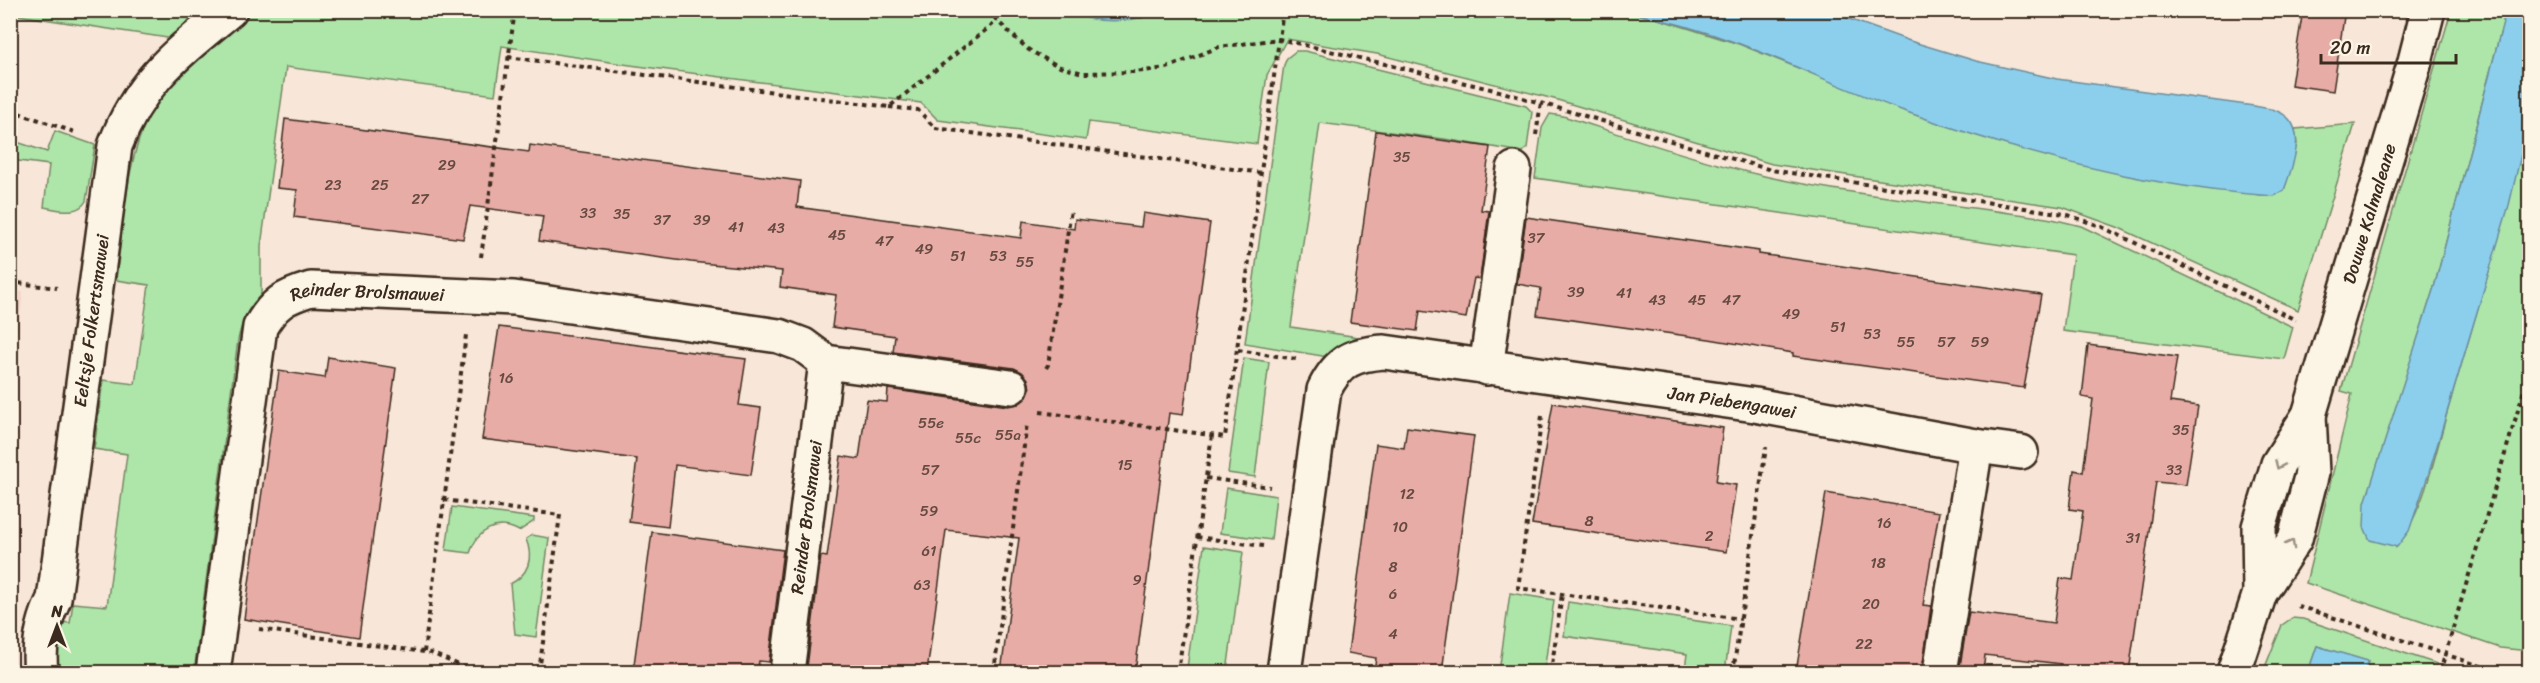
<svg xmlns="http://www.w3.org/2000/svg" width="2540" height="683" font-family="Sriracha,sans-serif">
<rect width="100%" height="100%" fill="#f8e6d8"/>
<filter id="ink" filterUnits="userSpaceOnUse"><feTurbulence type="fractalNoise" baseFrequency=".0167" numOctaves="2"/><feDisplacementMap in="SourceGraphic" scale="12" xChannelSelector="R" yChannelSelector="G"/><feConvolveMatrix kernelMatrix="1 2 1 2 8 2 1 2 1" color-interpolation-filters="sRGB"/></filter>
<g filter="url(#ink)">
<path fill="#f3d5c9" d="M11 291 23 292 11 383 10 291Z"/>
<g fill="#aee5a9" stroke="#748864" stroke-width="1.5">
<path d="M1069 10 1074 13 1142 18 1158 10 1623 11 1655 18 1739 44 1905 111 1976 135 2065 161 2145 179 2262 195 2284 190 2297 144 2295 129 2355 124 2298 310 2117 227 2062 207 1772 164 1554 99 1377 54 1287 39 1267 75 1257 144 1089 122 1086 140 938 120 921 103 630 65 502 46 495 95 286 67 261 246V295C247 308 242 322 238 340L194 672H65L55 659 57 625 61 622 70 623 73 603 107 606 127 454 94 449 103 380 135 384 149 285 116 280C126 207 125 125 181 69 203 48 229 30 253 11Z"/>
<path d="M10 11H209L174 39 11 14Z"/>
<path d="M2451 11H2506L2435 284 2407 374 2396 547C2425 511 2436 450 2449 406 2477 311 2506 217 2529 121V651L2500 648 2306 583 2352 394 2341 391Z"/>
<path d="M1296 51H1305L1526 106 1532 112 1527 148 1523 152 1444 139 1320 123 1291 327 1365 338 1328 357 1245 343 1284 65 1287 58Z"/>
<path d="M1550 114 1563 116C1629 137 1696 160 1764 176 1858 197 1956 204 2052 219L2081 226 2293 327 2284 359 2063 331 2073 255 1535 178 1542 128Z"/>
<path d="M55 131 95 145 86 201C78 216 57 209 44 207L49 165 11 160V140L47 152Z"/>
<path d="M1244 358 1269 362 1255 477 1228 473Z"/>
<path d="M1226 488 1276 496 1271 540 1220 533Z"/>
<path d="M452 507 534 518V521L519 531C497 519 477 530 470 553L446 550Z"/>
<path d="M532 535 549 538 536 637 515 634 510 584C528 575 534 559 526 539Z"/>
<path d="M1204 546 1243 552 1227 672 1187 668Z"/>
<path d="M1510 593 1554 600 1544 672H1499Z"/>
<path d="M1568 602 1731 626 1725 672 1685 669 1687 654 1564 636Z"/>
<path d="M2292 618 2303 619 2437 664 2435 672H2364L2368 662 2317 646 2308 672H2263L2282 625Z"/>
</g>
<g fill="#8ccfed" stroke="#6c8d9a" stroke-width="1.5">
<path d="M1069 11 1158 10V11C1133 23 1095 25 1069 11Z"/>
<path d="M1623 11H1827L1910 41 1976 61 2057 79 2254 106C2261 108 2270 108 2277 111 2310 124 2293 166 2284 190L2274 196C2148 188 2022 154 1904 111 1848 91 1795 65 1740 44 1702 30 1662 19 1623 11Z"/>
<path d="M2506 11H2529V121L2509 205 2428 476 2409 531 2397 547 2370 540 2364 527 2365 503 2435 284Z"/>
<path d="M2317 646 2368 661 2364 672H2308Z"/>
</g>
<g fill="#e7aca6" stroke="#3b2a1e" stroke-width="1.5">
<path d="M2303 10H2345L2333 91 2291 85Z"/>
<path d="M285 119 529 152 530 145 800 181 797 207 1021 238 1023 221 1074 229 1075 219 1141 227 1143 213 1210 223 1183 415 1169 413 1135 672H1001L1019 538 946 530 927 672H831V670L807 667 821 556 827 557 841 456 859 459 867 400 887 402 888 389 1008 406 1018 404 1026 398 1030 389 1028 379 1022 372 1014 368 893 352 895 336 832 327 836 295 780 287 782 271 691 262 539 241 543 216 470 206 463 239 294 217 297 190 277 188Z"/>
<path d="M1376 131 1490 147 1481 210 1489 211 1480 279 1474 278 1466 318 1420 311 1417 331 1350 322Z"/>
<path d="M1526 217 1759 251V254L2041 295 2024 388 1793 356V353L1709 339 1537 315 1541 288 1517 284Z"/>
<path d="M499 327 746 359 739 405 761 408 751 475 675 465 668 527 629 522 637 459 482 439Z"/>
<path d="M2088 345 2177 357 2170 402 2198 406 2186 485 2156 482 2129 672H2060L2061 664 1985 655 1983 672H1959L1969 612 2054 623 2060 578 2073 580 2083 511 2069 509 2074 470 2083 472 2093 399 2082 397Z"/>
<path d="M328 357 396 368 359 637 244 619 279 371 325 378Z"/>
<path d="M1553 403 1723 428 1716 482 1736 485 1726 552 1532 524Z"/>
<path d="M1407 427 1474 436 1442 672H1374L1376 658 1348 653 1376 444 1404 448Z"/>
<path d="M1826 493 1939 512 1923 605 1931 606 1922 672H1796Z"/>
<path d="M652 532 783 550 769 662 759 661 757 672H633Z"/>
</g>
<g fill="none" stroke-linecap="round" stroke-linejoin="round">
<defs>
<g id="street">
<path d="M1486 368 1514 169"/>
<path id="s1" d="M41 672C38 646 42 623 54 599L115 146C140 80 177 54 230 10"/>
<path id="s2" d="M213 672 260 327C274 303 284 297 311 289L514 298 779 336 803 345 826 362 1011 387"/>
<path id="s3" d="M787 672 826 362"/>
<path id="s4" d="M1284 672 1324 390C1338 361 1353 354 1384 352L1755 405 1976 446 2021 452"/>
<path d="M1940 672 1976 446"/>
</g>
<g id="secondary">
<path id="s5" d="M2260 593 2259 527 2278 464 2309 415 2414 65 2428 10"/>
<path d="M2234 672 2260 593 2295 539 2312 473 2309 415"/>
</g>
</defs>
<use href="#street" stroke="#3b2a1e" stroke-width="38"/>
<use href="#secondary" stroke="#3b2a1e" stroke-width="38"/>
<g stroke="#3b2a1e" stroke-width="4" stroke-dasharray="4.5 4.5" stroke-linecap="butt">
<path d="M990 10 997 21 1029 50 1060 67 1083 73 1135 72 1167 68 1219 47 1279 39 1499 91 1771 170 2065 214 2100 226 2296 320"/>
<path d="M508 57 889 107 997 21"/>
<path d="M889 107 918 110 935 128 1262 173"/>
<path d="M10 110 77 133"/>
<path d="M1536 135 1541 103"/>
<path d="M481 257 515 10"/>
<path d="M10 282 57 288"/>
<path d="M1238 350 1296 359"/>
<path d="M1046 368 1048 365 1071 210"/>
<path d="M1040 412 1225 437 1283 10"/>
<path d="M1542 416 1518 588 1741 619"/>
<path d="M1206 478 1270 487"/>
<path d="M444 500 560 515 539 672"/>
<path d="M1197 537 1263 546"/>
<path d="M2298 606 2499 672"/>
<path d="M259 629 431 653 475 672"/>
<path d="M424 652 466 335"/>
<path d="M994 672 1027 423"/>
<path d="M1178 672 1212 435"/>
<path d="M1551 672 1562 594"/>
<path d="M1733 672 1766 447"/>
<path d="M2440 672 2530 370"/>
</g>
<use href="#street" stroke="#fcf5e5" stroke-width="33"/>
<use href="#secondary" stroke="#fcf5e5" stroke-width="33"/>
</g>
<defs><path id="oneway-chevron" d="M-2-3.5L2.5 0L-2 3.5" fill="none" stroke-width="1.6" stroke-linecap="round" stroke-linejoin="round" transform="scale(1.5)"/></defs>
<g stroke="#9c9082">
<use href="#oneway-chevron" transform="translate(2279 465) rotate(114)"/>
<use href="#oneway-chevron" transform="translate(2291 544) rotate(-61)"/>
</g>
</g>
<g text-anchor="middle" stroke-width="4.5" stroke-linejoin="round" paint-order="stroke">
<g font-size="15" fill="#664a40">
<text x="1402" y="162">35</text>
<text x="447" y="170">29</text>
<text x="333" y="190">23</text>
<text x="380" y="190">25</text>
<text x="420" y="204">27</text>
<text x="588" y="218">33</text>
<text x="622" y="219">35</text>
<text x="662" y="225">37</text>
<text x="702" y="225">39</text>
<text x="736" y="232">41</text>
<text x="776" y="233">43</text>
<text x="837" y="240">45</text>
<text x="1536" y="243">37</text>
<text x="884" y="246">47</text>
<text x="924" y="254">49</text>
<text x="958" y="261">51</text>
<text x="998" y="261">53</text>
<text x="1025" y="267">55</text>
<text x="1576" y="297">39</text>
<text x="1624" y="298">41</text>
<text x="1657" y="305">43</text>
<text x="1697" y="305">45</text>
<text x="1731" y="305">47</text>
<text x="1791" y="319">49</text>
<text x="1838" y="332">51</text>
<text x="1872" y="339">53</text>
<text x="1906" y="347">55</text>
<text x="1946" y="347">57</text>
<text x="1980" y="347">59</text>
<text x="506" y="383">16</text>
<text x="931" y="428">55e</text>
<text x="2181" y="435">35</text>
<text x="1008" y="440">55a</text>
<text x="968" y="443">55c</text>
<text x="1125" y="470">15</text>
<text x="930" y="475">57</text>
<text x="2174" y="475">33</text>
<text x="1407" y="499">12</text>
<text x="929" y="516">59</text>
<text x="1589" y="526">8</text>
<text x="1884" y="528">16</text>
<text x="1400" y="532">10</text>
<text x="1709" y="541">2</text>
<text x="2133" y="543">31</text>
<text x="929" y="556">61</text>
<text x="1878" y="568">18</text>
<text x="1393" y="572">8</text>
<text x="1137" y="585">9</text>
<text x="922" y="590">63</text>
<text x="1393" y="599">6</text>
<text x="1871" y="609">20</text>
<text x="1393" y="639">4</text>
<text x="1864" y="649">22</text>
</g>
<g font-size="18" fill="#3b2a1e" stroke="#fcf5e5">
<text dy="6" stroke="none"><textPath href="#s5" startOffset="400">Douwe Kalmaleane</textPath></text>
<text dy="6" stroke="none"><textPath href="#s2" startOffset="470">Reinder Brolsmawei</textPath></text>
<text dy="6" stroke="none"><textPath href="#s1" startOffset="356">Eeltsje Folkertsmawei</textPath></text>
<text dy="6" stroke="none"><textPath href="#s4" startOffset="712">Jan Piebengawei</textPath></text>
<text dy="6" stroke="none"><textPath href="#s3" startOffset="156">Reinder Brolsmawei</textPath></text>
</g>
</g>
<rect width="2540" height="683" fill="none" stroke="#fcf5e5" stroke-width="36"/>
<rect x="18" y="18" width="2504" height="647" fill="none" stroke="#3b2a1e" stroke-width="2" filter="url(#ink)"/>
<g transform="translate(57 626)" stroke="#fcf5e5" stroke-width="4.5" paint-order="stroke">
<path d="M0-4.5L10 22L0 15L-10 22Z" fill="#3b2a1e"/>
<text y="-9" font-size="16" font-weight="bold" text-anchor="middle" fill="#3b2a1e">N</text>
</g>
<path d="M2321 54v9h135v-9" fill="none" stroke="#3b2a1e" stroke-width="3"/>
<text x="2330" y="54" font-size="18" fill="#3b2a1e" stroke="#fcf5e5" stroke-width="4.5" paint-order="stroke">20 m</text>
</svg>
